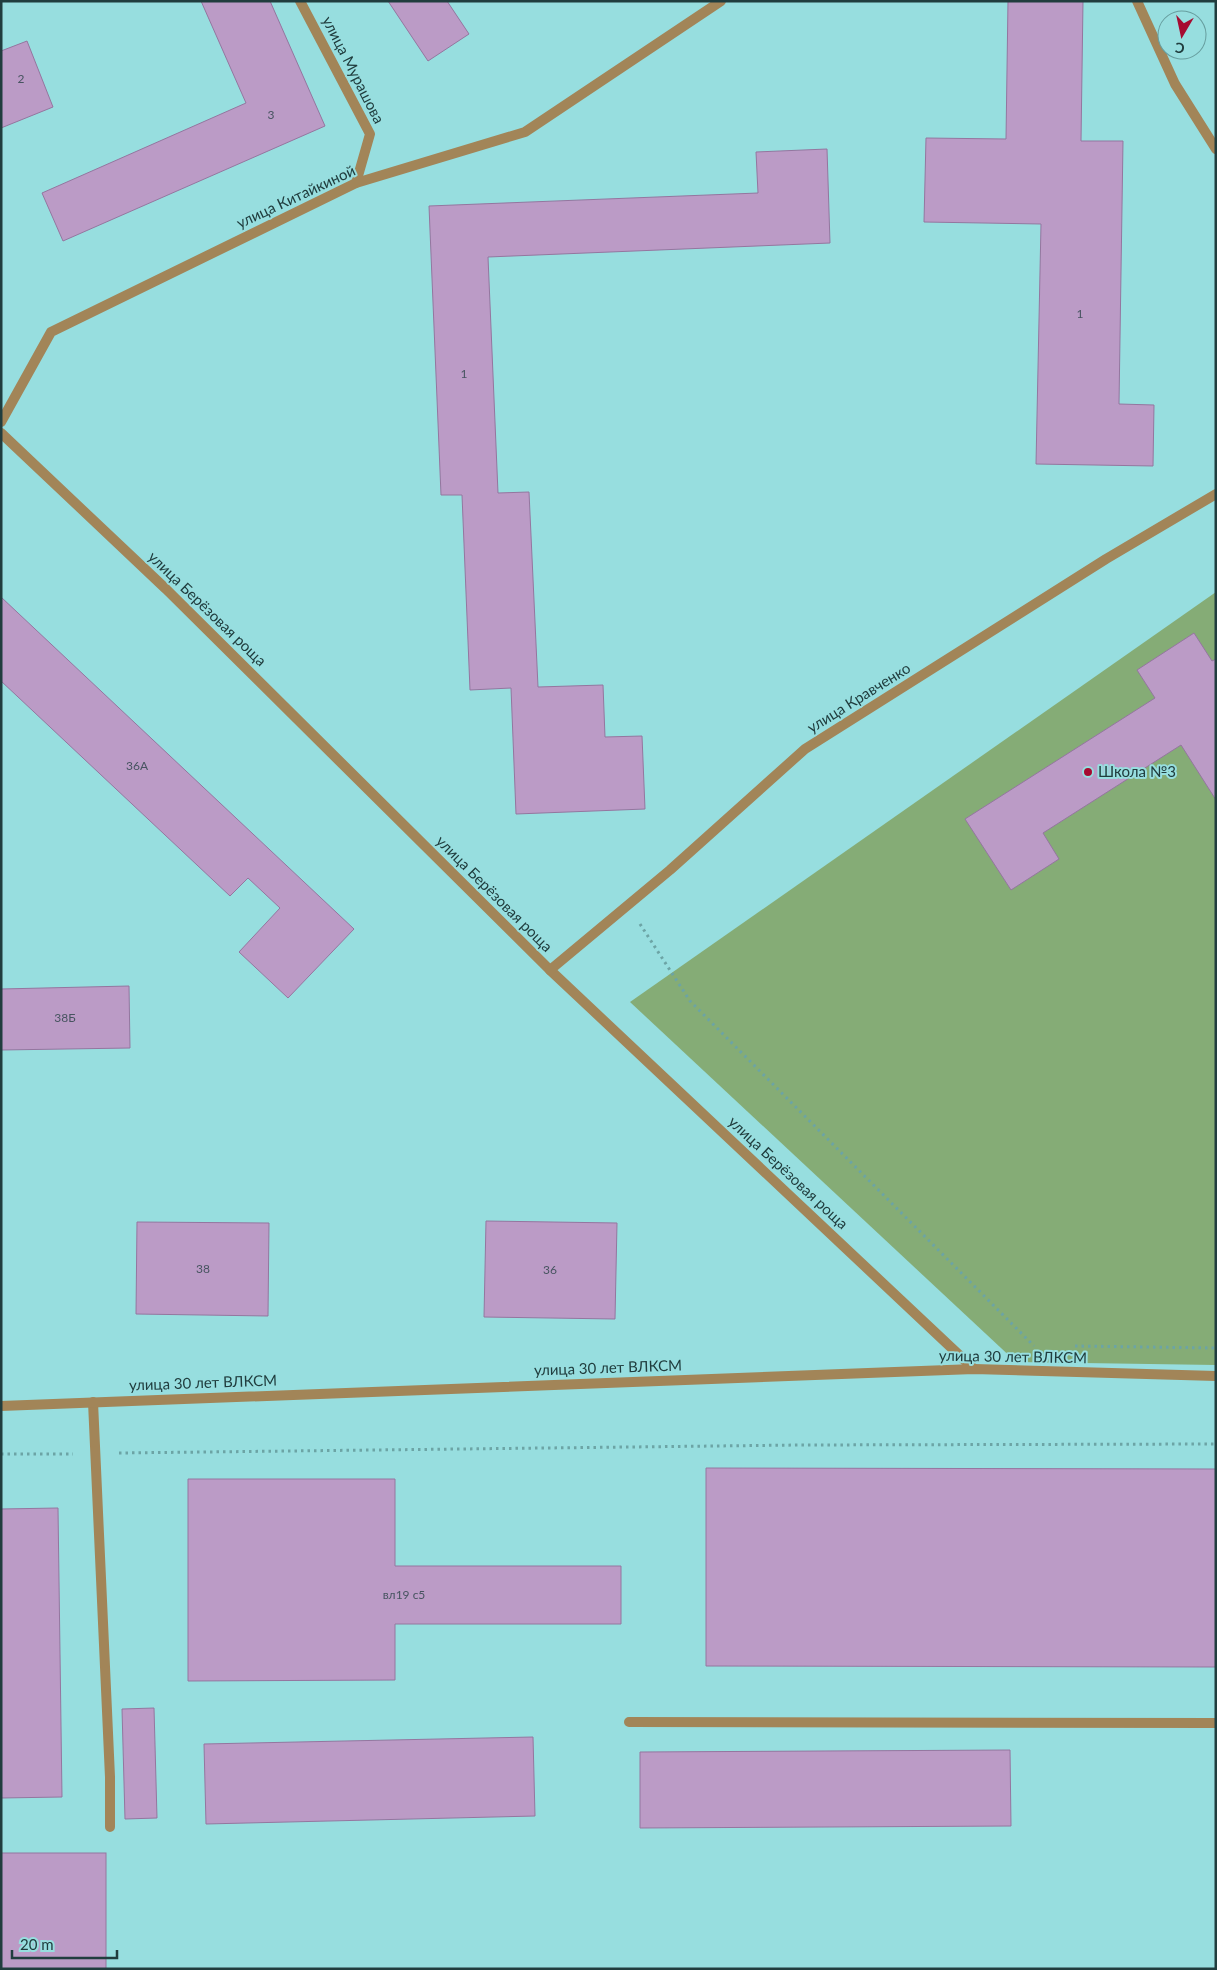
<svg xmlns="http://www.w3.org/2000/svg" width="1217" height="1970" font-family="Lato,sans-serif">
<rect width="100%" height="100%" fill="#97dedf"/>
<path fill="#85ac76" d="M1216 592V1365L1016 1362 630 1002Z"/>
<g fill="#bb9bc6" stroke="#94769f">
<path d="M201 1H270L325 126 63 241 42 193 246 103Z"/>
<path d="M388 1H447L469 34 428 61Z"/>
<path d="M1008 1H1083L1081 141H1123L1119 404 1154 405 1153 466 1036 464 1041 224 924 222 926 138 1006 139Z"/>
<path d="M27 41 53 107 1 128V51Z"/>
<path d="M827 149 830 243 488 257 498 493 529 492 538 687 603 685 605 737 642 736 645 809 516 814 511 688 470 690 462 495H441L429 206 758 193 756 152Z"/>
<path d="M1 597 354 929 288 998 239 952 280 908 248 878 230 896 1 681Z"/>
<path d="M1194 633 1212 661 1216 659V800L1181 745 1043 833 1059 859 1011 890 965 819 1155 698 1137 670Z"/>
<path d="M129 986 130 1048 1 1050V989Z"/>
<path d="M486 1221 617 1223 615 1319 484 1317Z"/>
<path d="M137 1222 269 1223 268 1316 136 1314Z"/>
<path d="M706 1468 1216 1469V1667L706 1666Z"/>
<path d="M188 1479H395V1566H621V1624H395V1680L188 1681Z"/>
<path d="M58 1508 62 1797 1 1798V1509Z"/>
<path d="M154 1708 157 1818 125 1819 122 1709Z"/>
<path d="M533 1737 535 1816 206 1824 204 1744Z"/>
<path d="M1010 1750 1011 1826 640 1828V1752Z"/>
<rect x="1" y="1853" width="105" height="116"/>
</g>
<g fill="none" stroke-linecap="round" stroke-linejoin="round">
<g stroke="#6ca4a5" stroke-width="3" stroke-dasharray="2.5 4" stroke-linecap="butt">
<path d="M640 924 690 1001 1034 1346"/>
<path d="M1075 1346 1216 1348"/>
<path d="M119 1453 800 1445 1216 1444"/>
<path d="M1 1454H73"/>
</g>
<g stroke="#a28558" stroke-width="10">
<path d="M93 1402 110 1777V1827"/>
<path d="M629 1722 1216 1723"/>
</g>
<g stroke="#a28558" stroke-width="10">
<path d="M300 1 370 134 356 183"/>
<path d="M1137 1 1175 84 1216 149"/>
<path d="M1 422 51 332 356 183 525 132 721 1"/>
<path d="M1 433 166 589 550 970 974 1369"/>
<path d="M550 970 670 870 805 749 1106 559 1216 494"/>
<path d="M1 1406 974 1369 1216 1376"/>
</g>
</g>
<circle fill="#a60b31" stroke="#97dedf" stroke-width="2" cx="1088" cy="772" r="5"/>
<g text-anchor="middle" stroke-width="4" stroke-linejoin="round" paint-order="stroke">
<g font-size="12" fill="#475460">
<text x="21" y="83">2</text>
<text x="271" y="119">3</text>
<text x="1080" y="318">1</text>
<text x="464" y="378">1</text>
<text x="137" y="770">36А</text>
<text x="65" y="1022">38Б</text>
<text x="203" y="1273">38</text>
<text x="550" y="1274">36</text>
<text x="404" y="1599">вл19 с5</text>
</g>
<g font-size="15" fill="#203d3e" stroke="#97dedf">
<text transform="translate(353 70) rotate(63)" y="5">улица Мурашова</text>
<text transform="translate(296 197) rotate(-25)" y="5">улица Китайкиной</text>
<text transform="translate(207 609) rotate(44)" y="5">улица Берёзовая роща</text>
<text transform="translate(859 698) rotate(-32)" y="5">улица Кравченко</text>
<text transform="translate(494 894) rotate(45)" y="5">улица Берёзовая роща</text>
<text transform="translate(788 1173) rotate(43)" y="5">улица Берёзовая роща</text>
<text transform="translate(1013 1357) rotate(1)" y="5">улица 30 лет ВЛКСМ</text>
<text transform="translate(608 1368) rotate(-2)" y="5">улица 30 лет ВЛКСМ</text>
<text transform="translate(203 1383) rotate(-2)" y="5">улица 30 лет ВЛКСМ</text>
</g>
<g font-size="15" fill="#203d3e" stroke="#97dedf" text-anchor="start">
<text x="1098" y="777">Школа №3</text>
</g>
</g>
<rect width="1217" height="1970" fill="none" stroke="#203d3e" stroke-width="5"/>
<g transform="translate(1182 35) rotate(189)"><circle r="24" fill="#97dedf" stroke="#679e9f"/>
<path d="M0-4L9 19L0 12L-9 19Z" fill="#a60b31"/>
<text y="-8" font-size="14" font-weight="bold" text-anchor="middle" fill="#203d3e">С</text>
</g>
<path d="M12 1950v8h105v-8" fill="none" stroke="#203d3e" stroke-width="2.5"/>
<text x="20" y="1950" font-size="15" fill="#203d3e" stroke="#97dedf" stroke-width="4" paint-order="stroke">20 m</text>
</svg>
